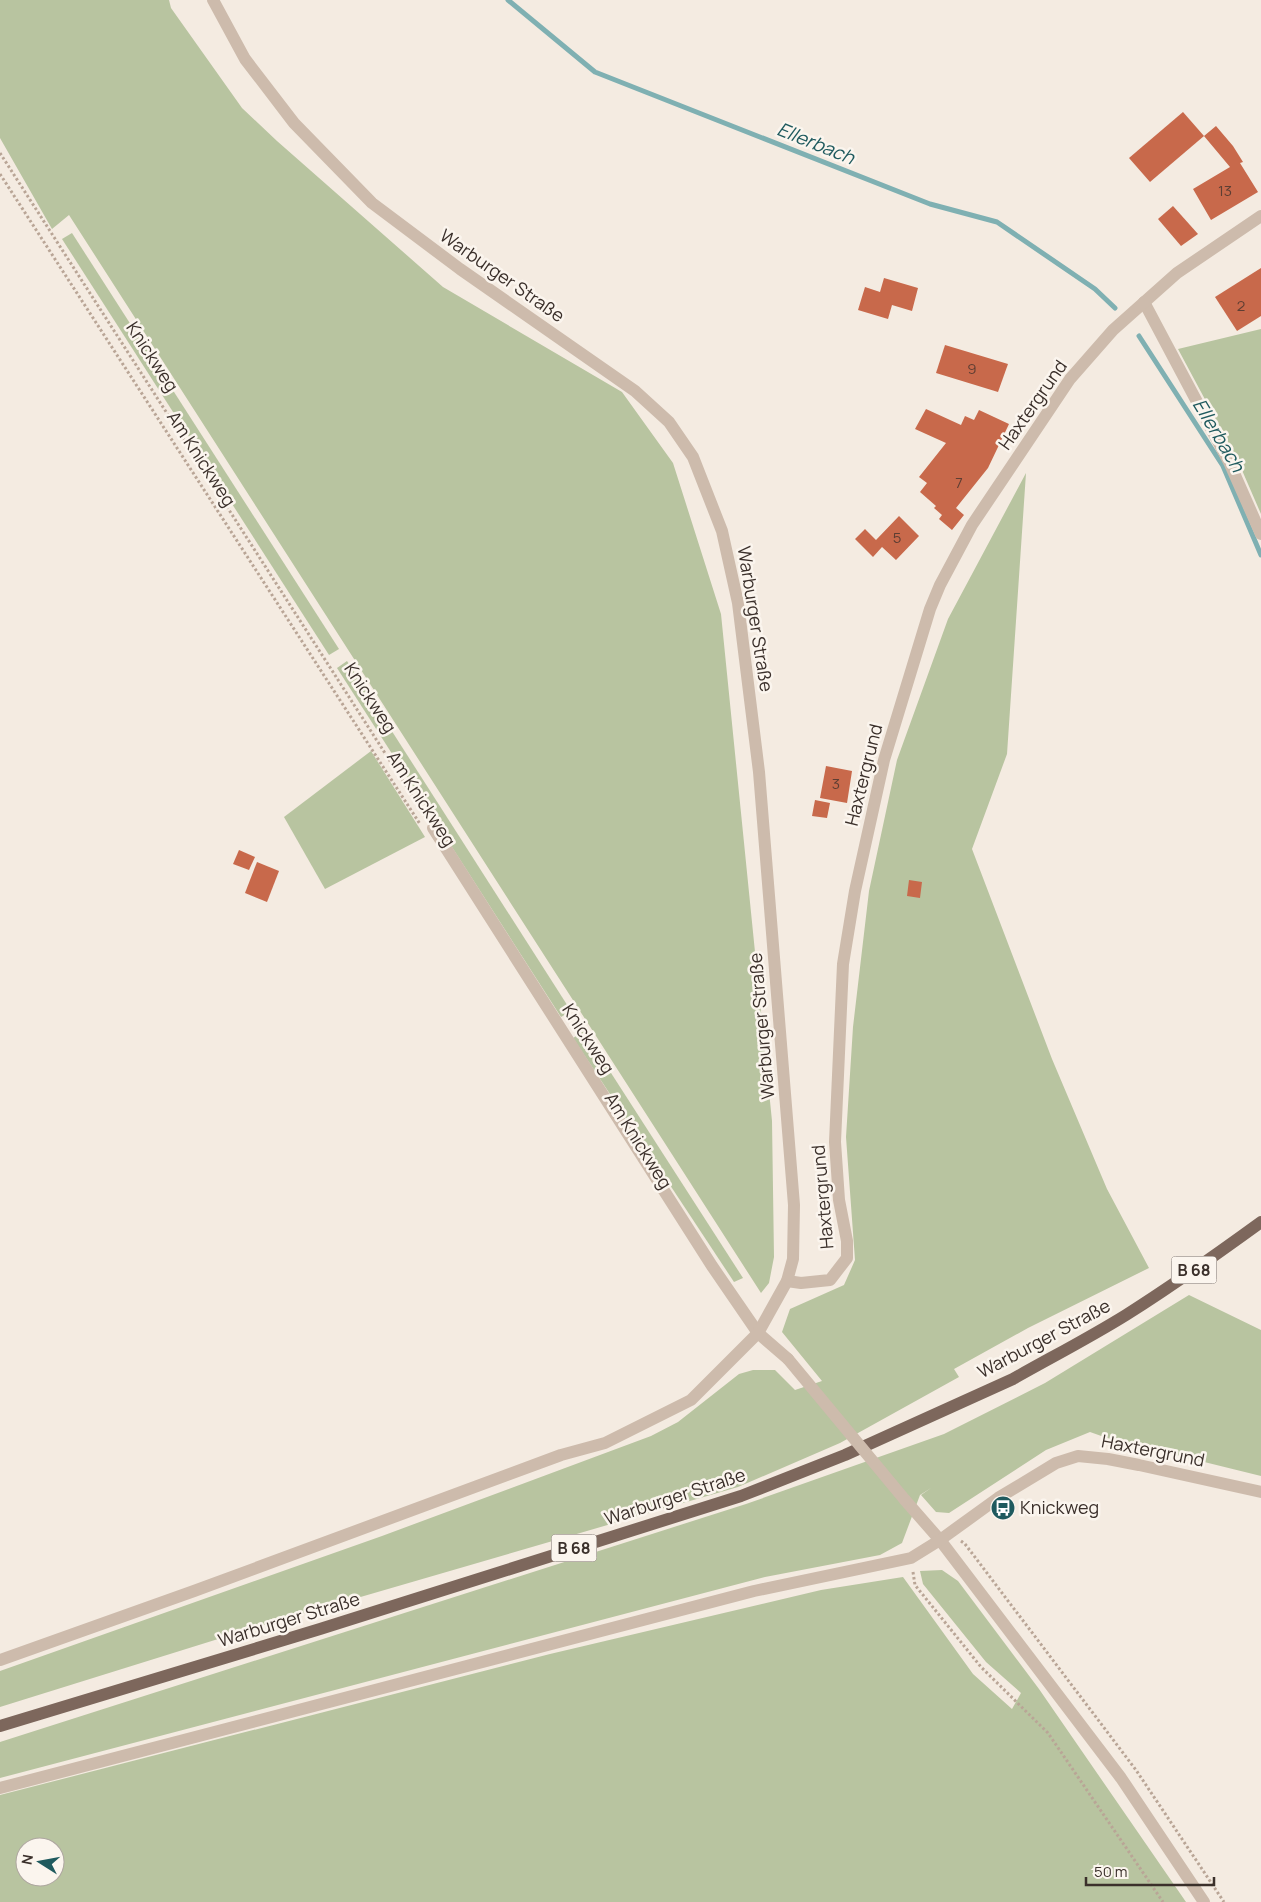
<svg xmlns="http://www.w3.org/2000/svg" width="1261" height="1902" font-family="Manrope,sans-serif">
<rect width="100%" height="100%" fill="#f4ebe1"/>
<g fill="#b8c4a0" fill-rule="evenodd">
<path d="M0 0H169L171 8 242 108 277 141 443 287 622 392 673 463 721 614 772 1121 774 1257 769 1283 761 1293 69 215 52 229 0 138Z"/>
<path d="M72 233 339 649 329 655 62 239Z"/>
<path d="M1261 329V514L1238 461 1178 349Z"/>
<path d="M1026 473 1007 754 972 849 1052 1059 1107 1189 1149 1268 1028 1328 954 1369 959 1377 840 1443 738 1487 247 1630 0 1707V1671L382 1536 651 1436 678 1422 739 1374 753 1370H775L795 1390 822 1381 782 1332 790 1309 844 1285 855 1260 846 1137 853 1027 869 891 897 760 948 619Z"/>
<path d="M347 661 571 1011 561 1017 337 668Z"/>
<path d="M371 751 425 837 325 889 284 817Z"/>
<path d="M584 1031 743 1278 734 1282 573 1038Z"/>
<path d="M1189 1295 1261 1330V1476L1107 1438 1090 1432 1046 1450 949 1513 936 1512 921 1495 931 1488 920 1495 902 1543 880 1555 765 1577 0 1778V1742L746 1504 944 1434 1045 1383Z"/>
<path d="M942 1570 958 1581 1039 1689 1186 1902H0V1795L550 1654 821 1590 903 1577 973 1674 1012 1709 1021 1693 986 1662 923 1584 920 1571ZM25 1847H55V1877H25Z"/>
</g>
<g fill="none" stroke-linecap="round" stroke-linejoin="round">
<g stroke="#7fb0b2" stroke-width="5">
<path d="M508 0 595 72 930 204 997 222 1095 289 1115 308"/>
<path d="M1139 336 1223 466 1261 555"/>
</g>
</g>
<g fill="#c8694b">
<path d="M1183 112 1204 136 1150 182 1129 158Z"/>
<path d="M1216 126 1233 146 1243 162 1240 163 1258 192 1211 220 1193 189 1230 167 1204 136Z"/>
<path d="M1173 206 1198 234 1181 246 1158 219Z"/>
<path d="M1261 268V316L1237 331 1215 297Z"/>
<path d="M884 278 918 288 912 311 892 305 888 319 858 310 865 287 880 292Z"/>
<path d="M945 345 1008 364 998 392 936 373Z"/>
<path d="M926 409 961 425 965 416 974 420 979 410 1009 424 988 468 956 508 964 515 952 530 939 519 942 515 934 508 936 506 920 492 927 483 919 477 946 443 915 429Z"/>
<path d="M899 516 919 536 896 560 882 547 873 557 855 539 865 529 876 540Z"/>
<path d="M826 766 852 771 847 803 820 798Z"/>
<path d="M815 800 830 803 827 818 812 816Z"/>
<path d="M239 850 255 857 249 870 233 864Z"/>
<path d="M257 862 279 871 267 902 245 893Z"/>
<path d="M909 880 922 882 920 898 907 896Z"/>
</g>
<g fill="none" stroke-linecap="round" stroke-linejoin="round">
<g stroke="#b9a596" stroke-width="3" stroke-dasharray="2.5 2.5" stroke-linecap="butt">
<path d="M0 153 426 817"/>
<path d="M0 174 420 824"/>
<path d="M961 1541 965 1544 1136 1770 1224 1902"/>
<path d="M913 1572 915 1585 981 1667 1048 1733 1163 1902"/>
</g>
<g stroke="#cdbbac" stroke-width="12">
<path d="M1144 302 1230 464 1261 534"/>
<path d="M433 828 712 1266 758 1333 788 1359"/>
<path d="M787 1281 801 1283 830 1280 847 1258V1241L839 1200 835 1142 843 964 855 891 884 760 930 609 940 585 972 525 1070 379 1113 330 1177 273 1261 216"/>
<path d="M905 1500 940 1540 1121 1778 1204 1902"/>
<path d="M0 1660 194 1591 561 1455 605 1443 691 1400 758 1333 787 1281 793 1259 794 1205 759 772 738 603 722 531 693 457 669 422 635 391 460 269 372 203 294 123 245 59 213 0"/>
<path d="M0 1788 754 1591 911 1558 940 1540 998 1498 1056 1463 1078 1456 1108 1459 1139 1465 1261 1492"/>
</g>
<path stroke="#7d675c" stroke-width="12" d="M0 1726 320 1629 741 1496 845 1455 1013 1379C1050 1358 1089 1338 1126 1315 1172 1286 1217 1254 1261 1222"/>
<path stroke="#cdbbac" stroke-width="12" d="M788 1359 905 1500"/>
</g>
<defs>
<symbol id="bus-disc" viewBox="-11 -11 22 22"><circle r="9.5" fill="#1f5a5e" stroke="#fbf5ee"/><path d="M-5-6H5V4H4V6H2V4H-2V6H-4V4H-5ZM-3.5-4V0h7V-4ZM-3.5 1.2v1.5H-2V1.2ZM2 1.2v1.5H3.5V1.2Z" fill="#fff"/></symbol>
</defs>
<g fill-rule="evenodd">
<use href="#bus-disc" x="989" y="1494" width="28" height="28"/>
</g>
<g text-anchor="middle" stroke-width="5" stroke-linejoin="round" paint-order="stroke">
<g font-size="15" fill="#5e3e33">
<text x="1225" y="196">13</text>
<text x="1241" y="311">2</text>
<text x="972" y="374">9</text>
<text x="959" y="488">7</text>
<text x="897" y="543">5</text>
<text x="836" y="789">3</text>
</g>
<g fill="#fbf5ee" stroke="#756b66" stroke-width="1">
<rect x="1171.5" y="1256.5" width="45" height="27" rx="4"/>
<rect x="551.5" y="1534.5" width="45" height="27" rx="4"/>
</g>
<g font-size="16" font-weight="bold" fill="#3b302b">
<text x="1194" y="1276">B 68</text>
<text x="574" y="1554">B 68</text>
</g>
<g font-size="18" fill="#3b302b" stroke="#fbf5ee">
<text transform="translate(502 276) rotate(35)" y="6">Warburger Straße</text>
<text transform="translate(152 357) rotate(57)" y="6">Knickweg</text>
<text transform="translate(1033 405) rotate(-55)" y="6">Haxtergrund</text>
<text transform="translate(201 459) rotate(57)" y="6">Am Knickweg</text>
<text transform="translate(755 619) rotate(81)" y="6">Warburger Straße</text>
<text transform="translate(370 698) rotate(57)" y="6">Knickweg</text>
<text transform="translate(864 775) rotate(-76)" y="6">Haxtergrund</text>
<text transform="translate(421 799) rotate(57)" y="6">Am Knickweg</text>
<text transform="translate(762 1026) rotate(-95)" y="6">Warburger Straße</text>
<text transform="translate(588 1039) rotate(57)" y="6">Knickweg</text>
<text transform="translate(638 1141) rotate(58)" y="6">Am Knickweg</text>
<text transform="translate(823 1197) rotate(-95)" y="6">Haxtergrund</text>
<text transform="translate(1044 1339) rotate(-28)" y="6">Warburger Straße</text>
<text transform="translate(1153 1451) rotate(11)" y="6">Haxtergrund</text>
<text transform="translate(675 1497) rotate(-18)" y="6">Warburger Straße</text>
<text transform="translate(289 1620) rotate(-17)" y="6">Warburger Straße</text>
</g>
<g font-size="18" fill="#3b302b" stroke="#fbf5ee" text-anchor="start">
<text x="1020" y="1514">Knickweg</text>
</g>
<g font-size="19" font-style="italic" fill="#1f5a5e" stroke="#fbf5ee">
<text transform="translate(816 143) rotate(22)" y="7">Ellerbach</text>
<text transform="translate(1219 435) rotate(59)" y="7">Ellerbach</text>
</g>
</g>
<g transform="translate(40 1862) rotate(281)"><circle r="24" fill="#fbf5ee" stroke="#aea6a0"/>
<path d="M0-4L9 19L0 12L-9 19Z" fill="#1f5a5e"/>
<text y="-8" font-size="14" font-weight="bold" text-anchor="middle" fill="#3b302b">N</text>
</g>
<path d="M1086 1877v8h128v-8" fill="none" stroke="#3b302b" stroke-width="2.5"/>
<text x="1094" y="1877" font-size="15" fill="#3b302b" stroke="#fbf5ee" stroke-width="4" paint-order="stroke">50 m</text>
</svg>
